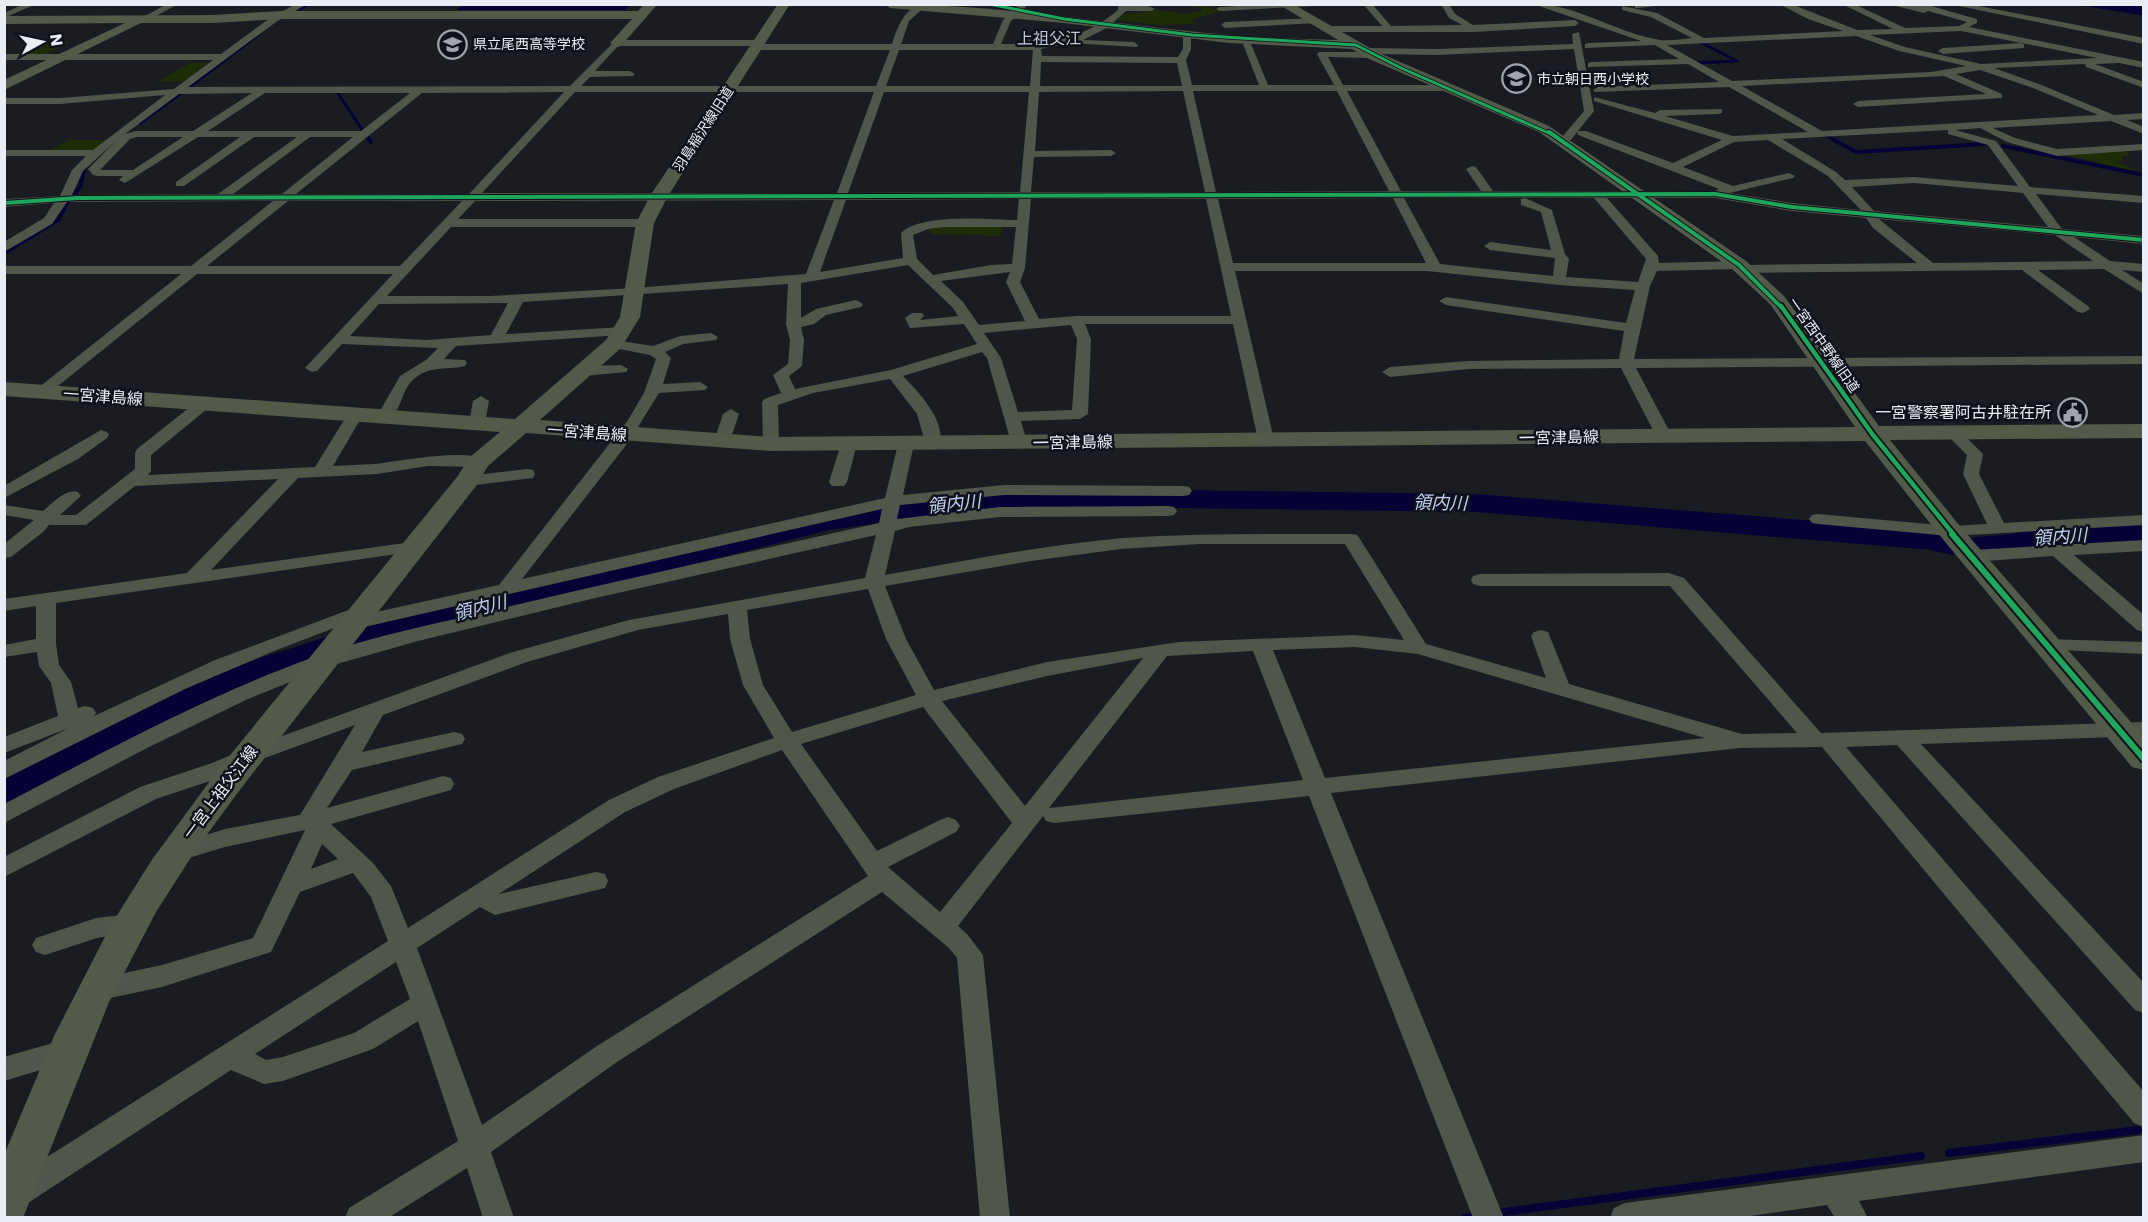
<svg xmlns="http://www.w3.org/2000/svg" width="2148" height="1222" font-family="Poppins,'Noto Sans JP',sans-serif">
<rect width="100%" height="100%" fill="#1a1c21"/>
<g fill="#1e2d07">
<path d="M1180 5H1217L1207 7 1222 11 1192 19 1193 23 1191 24 1158 25 1116 20 1119 15 1147 12 1148 10C1165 9 1182 17 1201 11V7Z"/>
<path d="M41 42H70L41 56H12Z"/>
<path d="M190 63H209L186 81 157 82Z"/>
<path d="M68 140H106L94 151H48Z"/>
<path d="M2104 145 2117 147 2130 154 2129 156H2122L2123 159 2118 162 2135 170 2124 171 2093 161 2061 154Z"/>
<path d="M1005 223 1000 236 932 234 927 229 941 224Z"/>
</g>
<g fill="#050335">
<path d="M464 5V4L630 5 625 10H456Z"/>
<path d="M2077 5H2143V15H2141Z"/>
</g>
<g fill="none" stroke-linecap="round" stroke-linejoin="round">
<g stroke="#050335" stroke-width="3">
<path d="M300 9 309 4"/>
<path d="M1697 64 1694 63 1737 61 1700 42"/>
<path d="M187 89 259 34"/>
<path d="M337 92 365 134"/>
<path d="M140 123 183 92"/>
</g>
<g stroke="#050335" stroke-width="4">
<path d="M364 132 371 142"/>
<path d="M1825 135 1856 152 1985 144"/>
<path d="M2003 146 2144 175"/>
<path d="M69 200 80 187 85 167"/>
<path d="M4 253 58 220 69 200"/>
</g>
<g stroke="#050335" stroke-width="8">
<path d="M1949 1153 2138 1130"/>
<path d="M1497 1213 1921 1156"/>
<path d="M1465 1218 1472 1217"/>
</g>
<path fill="#050335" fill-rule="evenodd" d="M1027 488 1475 494 1931 530 1963 538 1965 541 1977 537 2013 534 2036 528 2144 521V541L2038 547 2015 554 1977 557 1964 551 1952 555 1931 550 1475 512 1027 506 923 517 829 530 382 643 230 692 18 807 4 811V779L204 676 358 627 829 512Z"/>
<g fill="#50564a" fill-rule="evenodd">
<path d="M24 4H36L4 18V13Z"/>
<path d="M167 4H178L145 22 138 20Z"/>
<path d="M296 4H307L276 22 188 87 570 86 616 40H758L761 41 762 44H892C898 26 905 4 928 4L909 21 901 44H993L1003 20 1012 11 985 4 1016 7 1019 4H1028L1024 9 1068 19 1064 22 1020 13 1011 21 1001 44H1030L1027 39 1031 36 1039 44C1072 37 1092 32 1118 10V4C1128 4 1146 4 1155 9L1151 11H1126L1107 28 1083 40 1134 42 1138 45 1137 47 1070 43 1041 49 1042 56 1178 57 1183 49V34L1187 31 1191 34V49L1186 60 1192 85H1259L1243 44 1250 37 1254 40 1251 44 1268 85H1334L1317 54 1319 52H1363L1367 48 1437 49 1573 44 1572 34 1579 32 1594 111 1578 131H1586L1673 163 1722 140 1594 101V97L1655 113 1660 110 1722 109V113L1718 114 1665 116 1733 136 1808 132 1729 87 1595 92 1593 90 1598 87 1719 82 1688 64 1588 67V63L1591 62 1679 59 1655 45 1585 48V44L1588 43 1641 41 1533 4C1576 4 1613 31 1655 39 1666 42 1681 39 1692 38L1651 17 1622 10V6L1657 13 1704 38 1843 31 1808 19 1779 4H1791L1857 30 1893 29 1842 4H1854L1905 28 1959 26 1967 22 1928 11 1924 13 1888 4H1924L1977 19V23L1969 27 2144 62V68L2119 63 2095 64 2144 82V88L2086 67 2085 64 1994 68 2039 84 2114 115 2144 113V119L2127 120 2144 127V134L2111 121 1993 128 2015 138 2057 149 2144 144V150L2057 156 2007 142 1980 128 1955 130 1996 141 2030 187 2144 196V203L2036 194 2062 229 2144 236V244L2074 237 2110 261 2144 264V272L2122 270 2144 284V294L2104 269 2038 270 2088 306 2090 309 2083 313 2078 312 2022 270 1743 273 1736 269 1657 271 1650 286 1634 359 2144 356V364L1636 368 1672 436 1664 441 1656 436 1621 368 1468 369 1390 377 1382 372 1390 367 1468 361 1619 359 1624 331 1446 305 1439 301 1446 297 1626 323 1635 290 1559 285 1427 271H1235L1274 440 1272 443H1260L1258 440 1233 324H1085L1091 339 1088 414 1080 419 1021 421 1027 442 1025 445H1013L1011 442 987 358 982 352 903 376C917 390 950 425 938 446H926L917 414 890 379 813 393 778 405 779 444 771 449 763 444 762 402 764 399 781 393 773 375 788 364 790 340 786 324 788 284 523 302 506 334 623 327 630 331 623 335 456 346 444 359 465 360 467 363 465 366C445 371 428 364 411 382 401 392 400 417 385 421L377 416 400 376 426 360 438 348 342 344 317 371 312 372 305 368 393 274H197L48 394H38L35 391 38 388 181 274H4V266H191L273 201 67 202 52 224 4 252V242L44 218 54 203 4 207V199L60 196 72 170 86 156H4V150H93L165 95 60 104H4V98H60L174 89 213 60H4V54H221L270 18ZM1961 31 2097 58 1981 64 1905 47 1870 35ZM1856 36 1899 51 1966 66 1931 72 1732 81 1667 45ZM618 46H751L752 49 755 50H890L876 86H581L590 77 633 76 635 74 630 71H595ZM1574 49 1584 111 1563 136V140H1571L1577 132 1578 135 1719 189 1715 191H1493L1476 167 1472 166 1466 169 1481 191H1401L1347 91H1449L1454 88 1449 85H1343L1328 57 1372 58 1376 54 1437 55ZM899 50H1033L1030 86H886ZM1041 62 1177 63 1182 86H1040ZM1980 70 2033 88 2098 115 1822 131 1742 86 1944 76 1986 94 1858 101 1853 104 1858 107 2002 98V94L1956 74ZM1183 91 1205 192H1031L1034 157 1111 156 1116 153 1111 150 1035 151 1039 92ZM1193 91H1337L1389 191 1216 192ZM564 92 469 194H296L422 93ZM575 92H874L837 193H482ZM884 92H1029L1020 192 848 193ZM252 93 193 131H136L125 134 179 94ZM265 93H410L361 131H208ZM1948 130V134L1988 145 2018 186 1914 177 1845 180 1836 172 1782 139ZM137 137H183L133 170H100L130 139ZM198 137H240L176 182V186H184L254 137H297L218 194 72 195 83 171 117 140 88 169 93 175 97 176H123L119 180 125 183ZM310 137H353L282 194H233ZM1768 140 1828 176 1861 210 1792 203 1730 193 1793 178 1795 176 1789 173 1733 186 1683 167 1734 142ZM1914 183 2023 193 2048 227 1874 211 1852 187ZM1393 198 1426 263H1233L1218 199ZM1404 198H1594L1646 259 1638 282 1566 277 1569 259 1565 254 1552 210 1525 198 1521 199V205L1541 212 1551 250 1490 242 1484 246 1490 250 1555 258 1553 276 1440 264ZM1607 198H1715L1792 211 1866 218 1873 228 1917 263 1745 265 1739 261 1659 263 1658 256ZM1019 199 1017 220C990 219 920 213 901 233L903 258 820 272 846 200ZM1031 199H1206L1231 316H1076L1039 319 1020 282 1025 268ZM834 200 806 274 635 288 490 296H387L451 227H645L651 223 645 219H458L475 201ZM288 201H462L400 266H207ZM1879 219 2055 235 2093 261 1933 263ZM944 227H1016L1012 264 991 265 933 275 917 259 913 235 928 229ZM908 265 953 308 958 316 920 320 924 316 922 313H912L905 318 910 328 964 324 977 344 891 370 795 389 789 376 802 366 804 340 801 327 814 324 826 315 861 307 863 304 856 300 816 309 801 318V283ZM1010 272 1006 282 1025 321 979 325 963 302 941 281ZM508 303 491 335 427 340 350 336 379 304ZM1071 325 1077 339 1072 410 1018 412 1001 358 984 333Z"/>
<path d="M1272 4H1352L1220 11 1216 9 1220 7Z"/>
<path d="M1363 4H1372L1391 26 1462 25 1449 18 1441 4H1449L1455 14 1473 25 1575 20 1579 23 1575 26 1474 32H1328L1324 29 1328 26H1382Z"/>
<path d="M1635 4H1675L1638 8H1635Z"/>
<path d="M1968 4 2144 38V44L1954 5Z"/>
<path d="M1315 18 1319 21 1318 23 1225 28 1221 25 1225 22Z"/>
<path d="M2021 43 2024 44V48L1943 54 1938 51 1943 48Z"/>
<path d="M711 333 718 337 716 340 683 344 665 352 671 358 663 384 700 382 708 387 705 390 659 393 630 440 522 579 885 498 898 444 906 439 914 444 903 495 1004 485 1183 486 1189 487 1192 491 1189 495 1183 496 1004 495 900 505 897 519 1000 507 1168 506 1174 507 1177 511 1174 515 1168 516 1000 517 909 527 895 531 885 575C964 561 1043 545 1123 538 1199 533 1275 534 1351 534L1357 535 1360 539 1426 644 1546 678 1531 636 1534 632 1541 630 1548 632 1569 684 1742 734 1797 733 1670 586H1480L1473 584 1471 580 1473 576 1480 574 1669 573 1684 578 1821 733 2144 722V736L1921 744 2144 983V1013L2135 1010 1897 745 1846 747 2144 1092V1127L2134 1123 1822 747 1740 748 1331 793 1504 1218H1473L1309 796 1054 823 1046 821 1043 816 958 926 967 934 983 955 1010 1218H980L957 958 949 948 882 892 617 1062 491 1152 514 1218H483L467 1168 388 1218H345L349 1208 458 1141 418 1021 373 1049 283 1081 264 1084 231 1070 28 1203 17 1207 6 1203V1183L388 941 371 897 353 873 300 892 271 952 162 987 96 1001 87 998 83 990 87 982 96 979 162 965 253 938 305 830 225 847 175 862 167 859 163 853 167 847 225 829 300 815 355 725 254 762 228 775 156 799 4 877V857L140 787 212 763 238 752 513 652 629 620 865 578 876 535 591 599 418 641 330 666 248 699 147 748 4 823V804C106 751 206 696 314 657 375 635 440 623 503 608 628 578 753 551 879 523L882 509 351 630 342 625 274 651 185 689 4 779V761L69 728 4 753V737L58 716 51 683 39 666 37 652 4 657V645L36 639V606L4 611V599L187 573 278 479 135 486 86 525H49L43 532 11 557 4 558V544L34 520 4 515V505L43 511C53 503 64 489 78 492L81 496 60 515H76L135 469V453L137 449 200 399 206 397 214 402 212 405 151 455V471L148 475 315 467 349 412 355 410 363 415 333 466C346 465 360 465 374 464 395 462 475 446 487 462L479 467 428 466 377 474 298 478 211 570 412 542 418 543 421 547 418 551 56 603V644L59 665 71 682 78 708 85 706 93 708 96 713 94 716 215 660 351 609H365L367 614 499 585 628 420 644 393 656 359 650 355 609 347 607 344 609 341 614 340 653 346 680 336ZM1200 544H1345L1404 640 1355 635 1179 642 1047 662 934 690 906 639 885 586 1031 561 1121 549ZM868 589 886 639 916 695 792 732 763 685 750 639 747 610ZM728 614 730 639 743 685 774 738 658 777 609 800 408 928 391 886 373 863 331 824 451 790 454 784 451 778 443 776 327 808 352 770 454 746 462 744 465 739 462 734 454 732 362 752 383 715 527 662 638 630ZM1355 647 1418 654 1705 738 1325 778 1273 650ZM1253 651 1303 780 1049 808 1167 656ZM1143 658 1025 806 942 701 1047 676ZM923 707 1012 823 940 912 888 867 956 832 960 826 956 820 948 817 940 820 877 851 801 744ZM782 750 868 876 597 1046 482 1125 417 948 480 907 495 915 605 888 608 881 605 874 596 872 499 894 625 812 674 789ZM322 844 338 859 311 869ZM396 962 410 999 354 1033 283 1057 266 1060 255 1054Z"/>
<path d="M621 365 628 369 626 372 584 376 576 371 584 366Z"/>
<path d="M481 396 489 401 485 423 477 428 469 423 473 401Z"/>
<path d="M731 409 739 414 730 441 722 446 716 444 714 441 723 414Z"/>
<path d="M1953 428 1959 430 1983 454 1979 474 2004 523 2144 515V525L1950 536 1818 524 1812 523 1809 519 1812 515 1818 514 1950 526 1987 524 1963 474 1967 455 1945 433Z"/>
<path d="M101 430 107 432 109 435 107 438 78 459 4 498V486Z"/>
<path d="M849 439 857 444 847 482 844 486H832L829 482 841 444Z"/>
<path d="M527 469 533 470 535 474 533 478 467 486 461 485 458 481 461 477 467 476Z"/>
<path d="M2144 540V551L2074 555 2144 615V632L2137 630 2053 556 1972 562 1965 560 1963 556 1965 552 1972 550Z"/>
<path d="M2046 639 2144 642V654L2039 649 2036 645 2039 641Z"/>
<path d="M131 914 140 917 144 924 140 931 97 938 45 955 36 952 32 945 36 938 96 918Z"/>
<path d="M67 1039 77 1043 81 1051 77 1059 4 1081V1057Z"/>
<path d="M2144 1135V1162L1859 1201 1868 1218H1835L1827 1205 1736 1218H1610L1614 1208 1625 1203Z"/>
</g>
<g fill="#525a49" fill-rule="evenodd">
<path d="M645 4 656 6 621 46 616 47 610 43 632 19H282L212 23H141L4 90V80L125 23 4 24V16L212 15 282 11H638Z"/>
<path d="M778 4H790L668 196 654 223 640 317 621 348 540 420 771 437 1855 427 1770 304 1732 269 1539 132 1367 58 1352 49 1229 43 1064 23 890 8 884 4C1000 4 1114 25 1229 35 1265 38 1301 39 1338 40L1278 4H1293L1377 52 1549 126 1746 261 1784 296 1879 426 2144 424V438L1890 440 1959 525 2144 737V770L2132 767 1941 537 1865 441 771 451 526 433 488 466 476 486 242 787 197 848 156 912 109 1002 23 1218H4V1155L54 1036 111 925 151 861 218 770 457 477 470 457 500 432 4 396V382L515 419 606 340 620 317 636 223 650 196Z"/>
</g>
<defs>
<path id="cycleway-far3" d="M989 4 1064 19 1192 35 1356 45 1401 68 1551 134"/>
<g id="cycleway-far2">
<path d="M1549 132 1739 265 1782 308"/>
<path d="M4 203 78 198 1715 194 1792 207 2144 240"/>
</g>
<path id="cycleway-far1" d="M1781 306 1873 435 1954 535"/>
<path id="cycleway" d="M1952 534 2144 759"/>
</defs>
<use href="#cycleway-far3" stroke="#0e121b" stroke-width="4.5"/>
<use href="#cycleway-far2" stroke="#0e121b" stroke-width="6"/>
<use href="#cycleway-far1" stroke="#0e121b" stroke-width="8"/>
<use href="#cycleway" stroke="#0e121b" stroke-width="10"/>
<use href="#cycleway-far3" stroke="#20a55d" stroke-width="3"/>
<use href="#cycleway-far2" stroke="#20a55d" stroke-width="4"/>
<use href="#cycleway-far1" stroke="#20a55d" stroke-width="4.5"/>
<use href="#cycleway" stroke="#20a55d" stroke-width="6"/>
</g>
<defs>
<symbol id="school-ring" viewBox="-11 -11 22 22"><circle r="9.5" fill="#0e121b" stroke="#a2a4aa" stroke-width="1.5"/><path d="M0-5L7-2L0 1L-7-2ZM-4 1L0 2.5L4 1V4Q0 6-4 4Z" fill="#a2a4aa"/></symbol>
<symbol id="civic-ring" viewBox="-11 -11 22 22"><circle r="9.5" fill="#0e121b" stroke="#a2a4aa" stroke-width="1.5"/><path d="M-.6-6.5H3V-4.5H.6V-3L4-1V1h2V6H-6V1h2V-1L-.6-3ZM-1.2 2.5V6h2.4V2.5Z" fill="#a2a4aa"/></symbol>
</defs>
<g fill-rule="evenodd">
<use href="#school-ring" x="436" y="28" width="33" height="33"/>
<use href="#school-ring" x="1500" y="62" width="33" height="33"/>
<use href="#civic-ring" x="2056" y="396" width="33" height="33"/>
</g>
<g text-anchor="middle" stroke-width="5" stroke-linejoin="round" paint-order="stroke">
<g font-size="14" fill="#ebedf4" stroke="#0e121b" text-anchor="start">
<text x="473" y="49">県立尾西高等学校</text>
<text x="1537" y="84">市立朝日西小学校</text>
</g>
<g font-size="14" fill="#ebedf4" stroke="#0e121b">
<text transform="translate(703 129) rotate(-57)" y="5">羽島稲沢線旧道</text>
<text transform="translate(1824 345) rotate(55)" y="5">一宮西中野線旧道</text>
</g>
<g font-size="16" fill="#c3c8d6" stroke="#0e121b">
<text x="1049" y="44">上祖父江</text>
</g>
<g font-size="16" fill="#ebedf4" stroke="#0e121b">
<text transform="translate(103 396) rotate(4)" y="6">一宮津島線</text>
<text transform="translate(587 432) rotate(4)" y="6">一宮津島線</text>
<text transform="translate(1559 437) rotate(-1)" y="6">一宮津島線</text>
<text transform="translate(1073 442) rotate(-1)" y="6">一宮津島線</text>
<text transform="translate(220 792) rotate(-53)" y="6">一宮上祖父江線</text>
</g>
<g font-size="16" fill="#ebedf4" stroke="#0e121b" text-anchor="end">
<text x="2051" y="418">一宮警察署阿古井駐在所</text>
</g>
<g font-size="18" font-style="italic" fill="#c2d0f5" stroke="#0e121b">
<text transform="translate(1440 503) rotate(1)" y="6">領内川</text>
<text transform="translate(954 504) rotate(-6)" y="6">領内川</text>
<text transform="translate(2060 537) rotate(-4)" y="6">領内川</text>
<text transform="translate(480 608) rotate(-14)" y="6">領内川</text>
</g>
</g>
<rect width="2148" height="1222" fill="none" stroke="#ebedf4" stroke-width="12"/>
<g transform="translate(42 42) rotate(82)" stroke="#0e121b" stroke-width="4.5" paint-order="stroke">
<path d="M0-4.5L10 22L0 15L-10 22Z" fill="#ebedf4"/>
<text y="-9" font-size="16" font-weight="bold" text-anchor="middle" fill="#ebedf4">N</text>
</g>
</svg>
